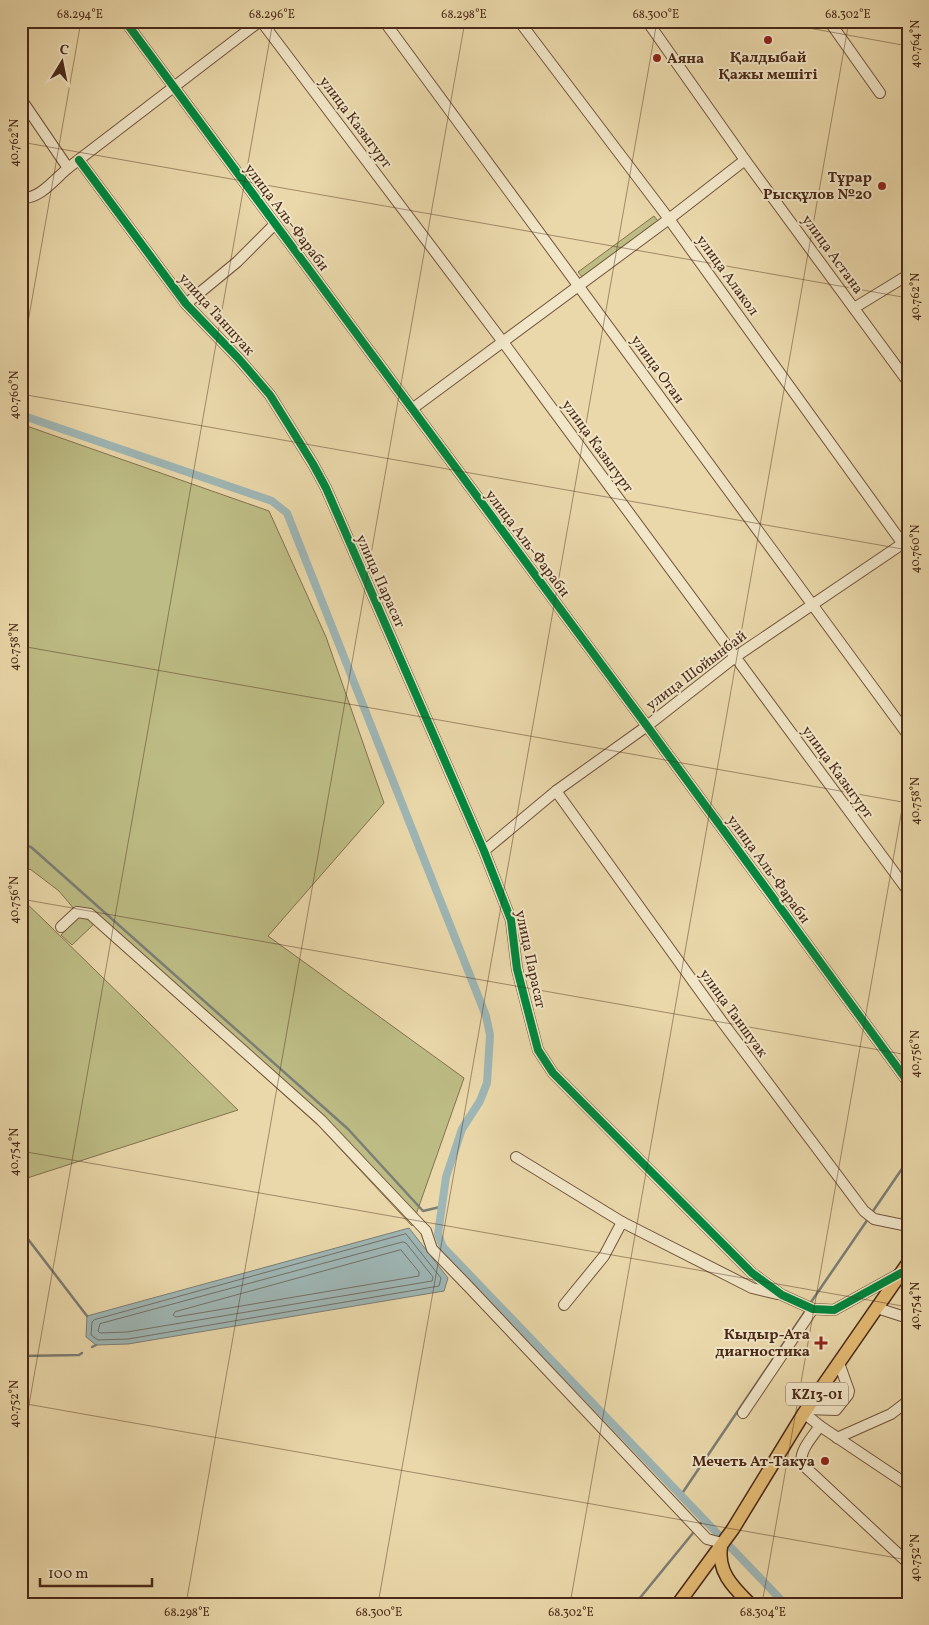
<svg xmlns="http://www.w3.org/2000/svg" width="929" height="1625" font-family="Vollkorn,serif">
<rect width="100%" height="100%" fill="#ead8aa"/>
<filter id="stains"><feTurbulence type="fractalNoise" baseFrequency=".004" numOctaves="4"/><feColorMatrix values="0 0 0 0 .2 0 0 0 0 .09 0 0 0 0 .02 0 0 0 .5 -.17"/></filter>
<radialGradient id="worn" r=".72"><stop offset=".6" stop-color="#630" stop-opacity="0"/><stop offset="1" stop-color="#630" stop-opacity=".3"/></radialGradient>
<g fill="#bdbc84" stroke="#84724e">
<path d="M654 216 664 229 588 284 578 272Z"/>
<path d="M21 424 269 511 326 637 384 803 268 936 464 1078 412 1226 319 1126 98 928 94 924 72 945 61 935 80 916 59 891 30 869 21 876Z"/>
<path d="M21 898 49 925 238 1110 21 1180Z"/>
</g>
<path fill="#9eb6b5" stroke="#7c7e76" d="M409 1228 448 1278 444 1291 128 1344 96 1345 86 1337 87 1316Z"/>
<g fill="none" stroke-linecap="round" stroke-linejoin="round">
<g stroke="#747066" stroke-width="1">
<path d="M406 1234 441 1278 439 1286 128 1339 98 1340 91 1335 92 1322 94 1320Z"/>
<path d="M403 1242 406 1243 433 1277 432 1281 127 1332 100 1333 98 1331 100 1324Z"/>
<path d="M401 1250 419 1272V1276L176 1317 173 1315 175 1312Z"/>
</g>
<g stroke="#7c7e76" stroke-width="2.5">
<path d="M21 844 31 847 348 1129 423 1211 440 1207"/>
<path d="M871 1214 908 1160"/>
<path d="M21 1230 87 1316"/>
<path d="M809 1305 868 1219"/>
<path d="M92 1347 96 1345"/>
<path d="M21 1356 79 1355 82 1353"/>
<path d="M681 1495 806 1310"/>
<path d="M701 1523 704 1519"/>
<path d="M635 1604 693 1533"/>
</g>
<path stroke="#9eb6b5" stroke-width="8" d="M21 415 272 501 287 513 486 1016 490 1035 487 1083 480 1101 462 1129 446 1177 438 1234 443 1247 785 1604"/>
<defs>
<g id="minor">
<path d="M125 21 647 726 908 1082"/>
<path d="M261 21 503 342 908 891"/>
<path d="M384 21 908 735"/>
<path d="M519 21 669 219 908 551"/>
<path d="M647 21 745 160 908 382"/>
<path d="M829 21 880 93"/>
<path d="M21 99 68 168"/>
<path d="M79 160 186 304 239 359 270 395 313 464 326 488 484 851 511 920 517 969 538 1050 553 1073 752 1273 782 1295 813 1309 834 1310 899 1274"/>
<path d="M21 198C39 200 55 179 68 168L260 21"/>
<path d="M186 304 237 262 275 224"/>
<path d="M854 308 908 275"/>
<path d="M412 409 669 219 745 160"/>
<path d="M556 791 723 1023 864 1211 874 1219 908 1226"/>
<path d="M484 851 556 791 647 726 735 657 908 540"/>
<path d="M61 927 77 912 90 914 321 1120 426 1231 432 1249 466 1284 707 1539 722 1543"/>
<path d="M516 1157 622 1222 752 1288 777 1294"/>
<path d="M564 1305 604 1256 622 1222"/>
<path d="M877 1308 908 1318"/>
<path d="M807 1409 836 1410 848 1395 849 1391 839 1363"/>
<path d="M743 1413 813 1309"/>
<path d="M804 1413 820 1426 908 1485"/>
<path d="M820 1426C813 1436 798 1452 802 1464L908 1563"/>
<path d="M837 1438 891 1414 908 1401"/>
</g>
<g id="major">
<path d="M721 1546C717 1572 733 1587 750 1604"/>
<path d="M678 1604 733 1529 804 1413 908 1263"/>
</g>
</defs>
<use href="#minor" stroke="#72553c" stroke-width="12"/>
<use href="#major" stroke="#4a2918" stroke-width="15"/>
<use href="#minor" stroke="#f1e6c8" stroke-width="10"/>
<use href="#major" stroke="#e5bc75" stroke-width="12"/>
<defs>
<g id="cycleway">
<path d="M125 21 647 726 908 1082"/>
<path d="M79 160 186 304 239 359 270 395 313 464 326 488 484 851 511 920 517 969 538 1050 553 1073 752 1273 782 1295 813 1309 834 1310 901 1273"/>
</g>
</defs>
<use href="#cycleway" stroke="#f1e6c8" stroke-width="11"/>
<use href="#cycleway" stroke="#00873e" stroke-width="8"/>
</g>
<path fill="none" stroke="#4a2918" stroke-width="1" stroke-opacity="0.45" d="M770 21 908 46M21 142 908 298M21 362 81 21M21 394 908 550M21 646 908 803M21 899 908 1055M21 1151 908 1307M21 1403 908 1560M21 1450 273 21M186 1604 465 21M378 1604 657 21M570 1604 849 21M762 1604 908 775"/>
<g fill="#8f2418" stroke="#f1e6c8" stroke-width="2">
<circle cx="768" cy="40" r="5"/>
<circle cx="657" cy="58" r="5"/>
<circle cx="882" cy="186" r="5"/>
<path d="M818.5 1335.5h5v5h5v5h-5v5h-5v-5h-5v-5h5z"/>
<circle cx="825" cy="1461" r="5"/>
</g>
<g text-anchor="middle" stroke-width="4" stroke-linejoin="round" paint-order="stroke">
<rect fill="#f1e6c8" stroke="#7c624d" stroke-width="1" x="786" y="1382.5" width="62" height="23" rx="4"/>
<g font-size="14" font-weight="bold" fill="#4a2918">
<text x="817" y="1399">KZ13-01</text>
</g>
<g font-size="15" font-weight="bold" fill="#4a2918" stroke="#f1e6c8" text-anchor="end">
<text x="768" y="62" text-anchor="middle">Қалдыбай<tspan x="768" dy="17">Қажы мешіті</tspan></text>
<text x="667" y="63" text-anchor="start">Аяна</text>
<text x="872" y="182">Тұрар<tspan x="872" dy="17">Рысқұлов №20</tspan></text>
<text x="810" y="1339">Кыдыр-Ата<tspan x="810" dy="17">диагностика</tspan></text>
<text x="815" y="1466">Мечеть Ат-Такуа</text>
</g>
<g font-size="15" fill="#4a2918" stroke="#f1e6c8">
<text transform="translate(356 122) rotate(53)" y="5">улица Казыгурт</text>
<text transform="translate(287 217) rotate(53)" y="5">улица Аль-Фараби</text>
<text transform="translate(833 254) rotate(54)" y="5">улица Астана</text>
<text transform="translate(728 275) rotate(54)" y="5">улица Алакол</text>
<text transform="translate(217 314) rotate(48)" y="5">улица Таншуак</text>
<text transform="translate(658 369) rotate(54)" y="5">улица Отан</text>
<text transform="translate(598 446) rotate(54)" y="5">улица Казыгурт</text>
<text transform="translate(528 543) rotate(53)" y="5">улица Аль-Фараби</text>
<text transform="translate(381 581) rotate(66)" y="5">улица Парасат</text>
<text transform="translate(696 670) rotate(-37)" y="5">улица Шойынбай</text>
<text transform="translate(838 772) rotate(54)" y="5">улица Казыгурт</text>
<text transform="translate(769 869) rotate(54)" y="5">улица Аль-Фараби</text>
<text transform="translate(531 959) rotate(78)" y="5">улица Парасат</text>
<text transform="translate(734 1013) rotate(54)" y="5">улица Таншуак</text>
</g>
</g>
<rect width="929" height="1625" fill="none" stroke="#ead8aa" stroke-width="55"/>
<g transform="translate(62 62) rotate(10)" stroke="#f1e6c8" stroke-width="4" paint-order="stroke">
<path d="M0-4L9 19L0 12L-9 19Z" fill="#4a2918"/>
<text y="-8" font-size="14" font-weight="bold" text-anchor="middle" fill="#4a2918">С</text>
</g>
<path d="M40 1578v8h112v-8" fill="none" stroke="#4a2918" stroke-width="2.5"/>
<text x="48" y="1578" font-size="15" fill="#4a2918" stroke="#f1e6c8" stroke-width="4" paint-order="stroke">100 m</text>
<rect x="28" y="28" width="874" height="1570" fill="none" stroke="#4a2918" stroke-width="2"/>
<g font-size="12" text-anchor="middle" fill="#4a2918">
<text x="80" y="18">68.294°E</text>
<text x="272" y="18">68.296°E</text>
<text x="464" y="18">68.298°E</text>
<text x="656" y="18">68.300°E</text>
<text x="848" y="18">68.302°E</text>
<text transform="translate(915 44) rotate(-90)" y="4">40.764°N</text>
<text transform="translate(14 143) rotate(-90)" y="4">40.762°N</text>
<text transform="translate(915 297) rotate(-90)" y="4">40.762°N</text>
<text transform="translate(14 395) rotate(-90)" y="4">40.760°N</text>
<text transform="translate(915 549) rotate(-90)" y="4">40.760°N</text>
<text transform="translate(14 647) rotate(-90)" y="4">40.758°N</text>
<text transform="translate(915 801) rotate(-90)" y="4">40.758°N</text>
<text transform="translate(14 900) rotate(-90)" y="4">40.756°N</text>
<text transform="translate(915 1054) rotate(-90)" y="4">40.756°N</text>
<text transform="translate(14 1152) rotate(-90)" y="4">40.754°N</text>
<text transform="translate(915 1306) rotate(-90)" y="4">40.754°N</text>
<text transform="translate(14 1404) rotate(-90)" y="4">40.752°N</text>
<text transform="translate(915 1558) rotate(-90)" y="4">40.752°N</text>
<text x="187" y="1616">68.298°E</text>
<text x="379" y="1616">68.300°E</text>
<text x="571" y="1616">68.302°E</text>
<text x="763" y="1616">68.304°E</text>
</g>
<rect width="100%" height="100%" filter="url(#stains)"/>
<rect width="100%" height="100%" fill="url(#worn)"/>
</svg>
